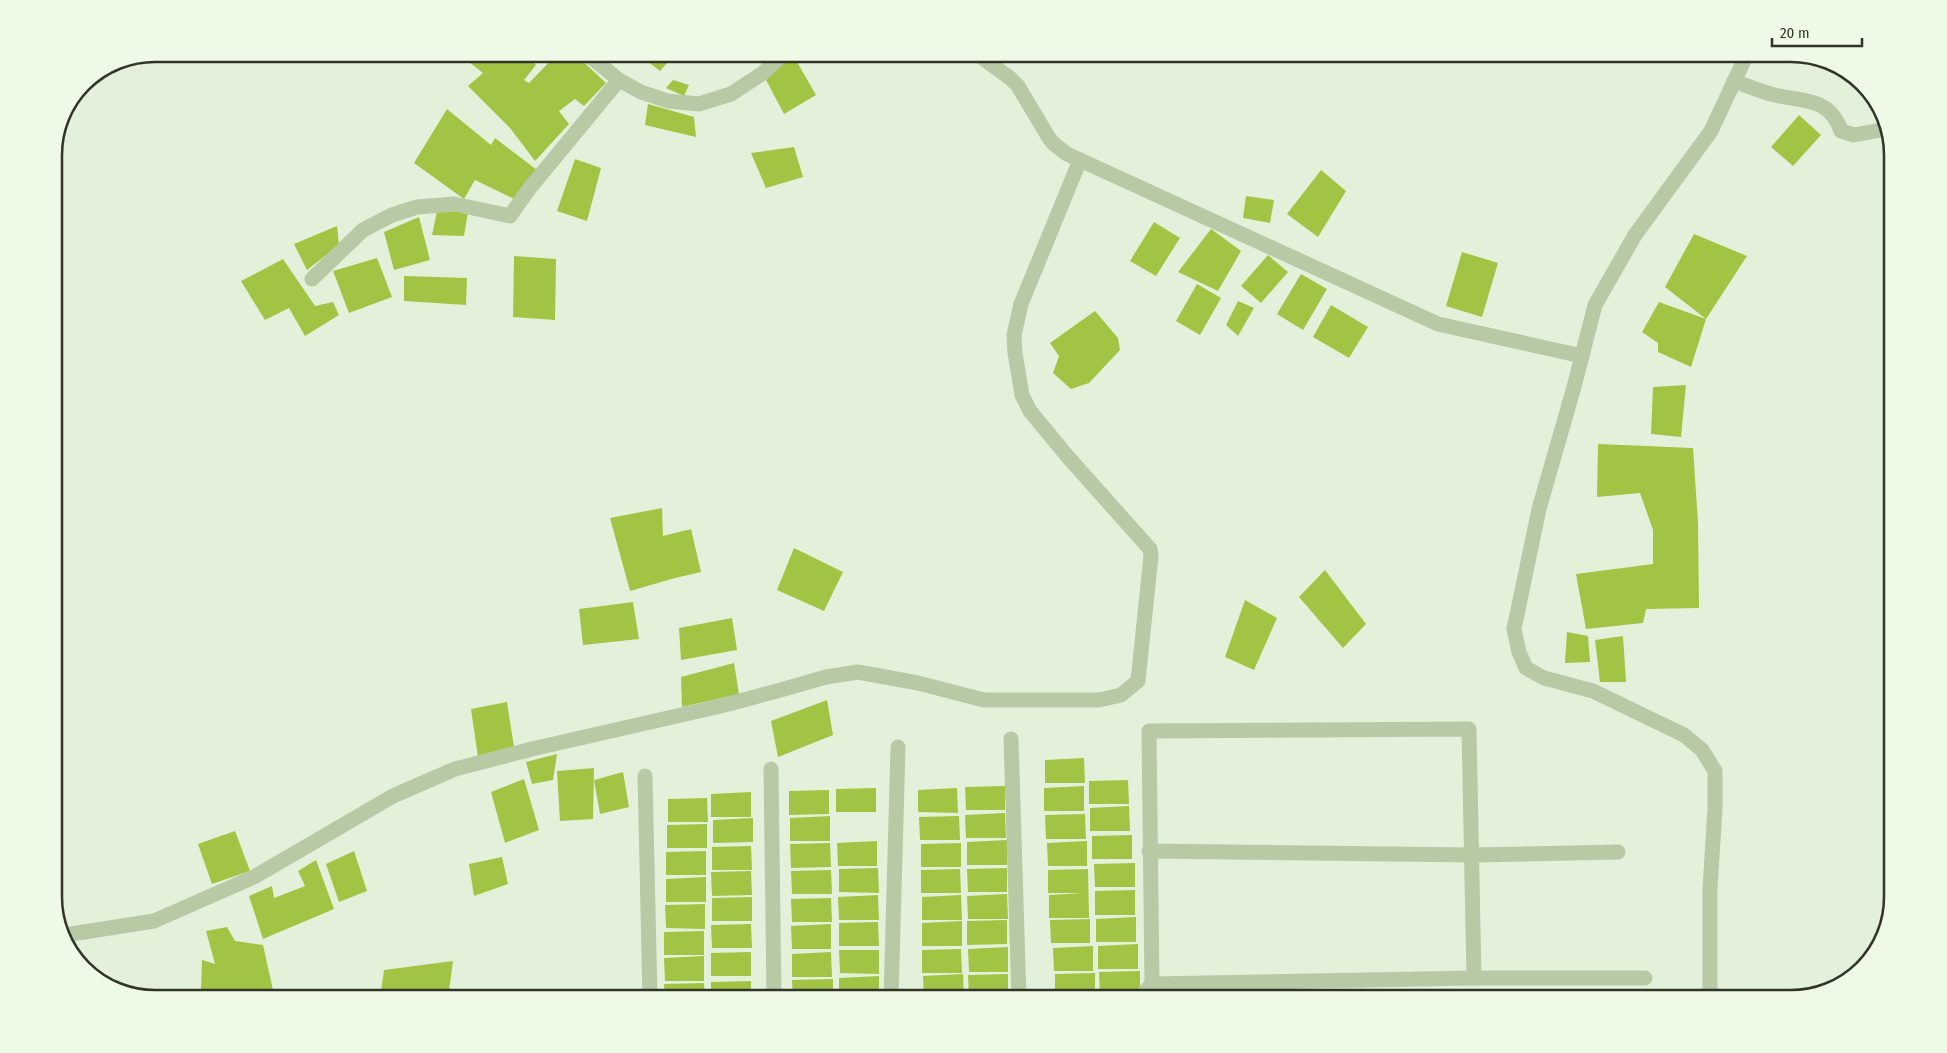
<svg xmlns="http://www.w3.org/2000/svg" width="1947" height="1053" font-family="'Fira Sans Condensed',sans-serif">
<rect width="100%" height="100%" fill="#e4f1da"/>
<g fill="#a1c445">
<path d="M478 54H526L536 65 524 80 529 83 557 54H575L606 83 584 106 575 99 559 111 569 124 535 161 510 128 468 86 483 73 469 62Z"/>
<path d="M638 54H675L660 71Z"/>
<path d="M793 55 816 95 784 114 765 78Z"/>
<path d="M673 80 689 85 684 96 666 88Z"/>
<path d="M648 104 694 117 696 137 645 125Z"/>
<path d="M447 109 491 145 495 138 537 170 514 199 475 180 464 199 414 163Z"/>
<path d="M1799 115 1821 135 1793 166 1771 147Z"/>
<path d="M794 147 803 177 766 188 751 153Z"/>
<path d="M575 159 601 168 587 221 557 211Z"/>
<path d="M1321 170 1346 191 1318 237 1287 214Z"/>
<path d="M1246 196 1274 200 1270 223 1243 218Z"/>
<path d="M437 211 468 212 464 236 432 235Z"/>
<path d="M419 217 430 260 394 270 384 232Z"/>
<path d="M1154 222 1180 238 1156 276 1130 261Z"/>
<path d="M337 226 339 245 307 270 294 244Z"/>
<path d="M1211 229 1241 251 1218 291 1178 272Z"/>
<path d="M1694 234 1747 256 1706 319 1665 287Z"/>
<path d="M1462 252 1498 263 1482 317 1446 306Z"/>
<path d="M1268 255 1288 272 1261 303 1241 286Z"/>
<path d="M514 256 556 259 555 320 513 317Z"/>
<path d="M377 258 392 297 349 313 333 271Z"/>
<path d="M283 259 315 306 333 302 339 315 305 336 289 308 265 320 241 281Z"/>
<path d="M1301 274 1327 289 1303 330 1277 314Z"/>
<path d="M404 276 467 278 466 305 404 301Z"/>
<path d="M1197 284 1221 298 1200 335 1176 321Z"/>
<path d="M1238 301 1254 308 1238 336 1226 325Z"/>
<path d="M1659 302 1706 319 1691 367 1658 352V343L1642 332Z"/>
<path d="M1331 305 1368 327 1349 358 1313 337Z"/>
<path d="M1095 311 1118 338 1120 350 1089 383 1071 389 1053 373 1059 356 1050 343Z"/>
<path d="M1686 385 1681 437 1651 434 1653 387Z"/>
<path d="M1598 444 1693 448 1698 523 1699 608 1646 609 1643 623 1586 629 1576 574 1653 564V530L1640 493 1597 497Z"/>
<path d="M662 508 663 536 691 529 701 572 675 578 630 591 610 518Z"/>
<path d="M794 548 843 572 824 611 777 590Z"/>
<path d="M1325 570 1366 624 1343 648 1299 597Z"/>
<path d="M1245 600 1277 618 1254 670 1225 657Z"/>
<path d="M633 602 639 639 583 645 579 609Z"/>
<path d="M732 618 737 650 681 660 679 628Z"/>
<path d="M1567 632 1588 636 1590 662 1565 663Z"/>
<path d="M1623 636 1626 682H1600L1595 640Z"/>
<path d="M734 663 739 694 682 707 681 677Z"/>
<path d="M827 700 833 735 778 757 771 721Z"/>
<path d="M507 702 514 747 478 757 471 709Z"/>
<path d="M557 754 553 780 532 784 526 762Z"/>
<path d="M1084 758 1085 783H1045V760Z"/>
<path d="M594 768 593 819 560 821 557 771Z"/>
<path d="M623 772 629 807 600 814 594 780Z"/>
<path d="M524 779 539 830 505 843 491 792Z"/>
<path d="M1128 780 1129 804H1089V781Z"/>
<path d="M1005 786V810H966L965 787Z"/>
<path d="M1084 786V811H1044V788Z"/>
<path d="M876 788V812H836V789Z"/>
<path d="M957 788 958 813 918 812V790Z"/>
<path d="M829 790V814L789 815V791Z"/>
<path d="M751 792V817H711V794Z"/>
<path d="M707 798 708 822H668V799Z"/>
<path d="M1129 806 1130 831H1090V808Z"/>
<path d="M1005 813 1006 838H966L965 815Z"/>
<path d="M1085 814 1086 839H1046L1045 815Z"/>
<path d="M830 816V841H790V818Z"/>
<path d="M959 816 960 840H920L919 817Z"/>
<path d="M753 818V842L713 843V820Z"/>
<path d="M707 824V848H667V825Z"/>
<path d="M235 831 250 871 212 884 198 844Z"/>
<path d="M1132 835V859H1092V836Z"/>
<path d="M1007 840V865H967V842Z"/>
<path d="M877 841V866H838L837 843Z"/>
<path d="M1087 841V866H1048L1047 843Z"/>
<path d="M830 843 831 867 791 868 790 844Z"/>
<path d="M961 843V867H921V844Z"/>
<path d="M751 846 752 870H712V847Z"/>
<path d="M354 851 367 891 339 902 326 864Z"/>
<path d="M706 851V875H666V852Z"/>
<path d="M502 857 508 884 474 896 469 864Z"/>
<path d="M316 860 334 909 263 939 249 896 272 886 274 898 305 886 298 871Z"/>
<path d="M1135 863V887H1095L1094 864Z"/>
<path d="M878 868 879 893 839 892V869Z"/>
<path d="M1007 868V892H968L967 869Z"/>
<path d="M960 869 961 893H921V870Z"/>
<path d="M1088 869 1089 918H1049V895L1083 893H1048V870Z"/>
<path d="M831 870 832 894H792L791 871Z"/>
<path d="M751 871 752 895 712 896 711 872Z"/>
<path d="M706 877V902H666V879Z"/>
<path d="M1135 890V915H1095V891Z"/>
<path d="M1007 894 1008 919H968L967 896Z"/>
<path d="M878 895 879 920H839L838 897Z"/>
<path d="M961 895 962 920H922V897Z"/>
<path d="M752 897V921H712V898Z"/>
<path d="M831 898 832 922H792L791 899Z"/>
<path d="M705 904V929L666 928 665 905Z"/>
<path d="M1136 917V942H1096V919Z"/>
<path d="M1090 919V943H1051L1050 920Z"/>
<path d="M1007 920V944L967 945V921Z"/>
<path d="M962 921V946H922V923Z"/>
<path d="M878 922 879 946H839V923Z"/>
<path d="M751 924 752 948H712L711 925Z"/>
<path d="M831 924V949H792L791 926Z"/>
<path d="M227 927 235 941 263 945 275 999H213L211 995 201 990 202 960 215 964 206 931Z"/>
<path d="M704 931V955H664V932Z"/>
<path d="M1138 944V969H1098V946Z"/>
<path d="M1093 946V971H1054L1053 948Z"/>
<path d="M1008 947V972H969L968 949Z"/>
<path d="M961 949 962 973H922V950Z"/>
<path d="M839 950H879V974L840 973Z"/>
<path d="M751 952V976H711V953Z"/>
<path d="M831 952 832 977H792V954Z"/>
<path d="M704 956V981H665L664 958Z"/>
<path d="M453 961 448 999H380L384 970Z"/>
<path d="M1140 971V996L1100 995 1099 972Z"/>
<path d="M1095 973V997H1055V974Z"/>
<path d="M963 974 964 999H924L923 976Z"/>
<path d="M1008 974V998H969L968 975Z"/>
<path d="M879 976V999H839V978Z"/>
<path d="M833 979V999H793L792 980Z"/>
<path d="M751 981V999H711V982Z"/>
<path d="M704 983 705 999H665L664 984Z"/>
</g>
<g fill="none" stroke-linecap="round" stroke-linejoin="round">
<g stroke="#b8c9a6" stroke-width="15">
<path d="M587 54 619 80 641 92 668 101 699 104 731 94 763 73 783 54"/>
<path d="M977 54 1010 78 1018 86 1049 138 1054 144 1067 154 1438 324 1582 356"/>
<path d="M1734 81C1748 86 1761 92 1775 95 1803 102 1830 97 1841 131L1854 135 1886 129"/>
<path d="M312 279 363 230 392 215 417 207 454 204 510 216 529 189 619 80"/>
<path d="M1011 739 1019 999"/>
<path d="M771 769 774 999"/>
<path d="M645 776 650 999"/>
<path d="M1149 851 1472 855 1618 852"/>
<path d="M65 935 154 921 254 877 393 796 455 769 532 749 725 705 777 691 826 677 858 672 918 683 984 700H1099L1121 695 1138 681 1151 556 1150 549 1068 457 1030 411 1022 395 1015 353 1014 335 1021 304 1080 160"/>
<path d="M1152 984 1474 978H1645"/>
<path d="M891 999 898 747"/>
<path d="M1139 999 1152 984 1149 731 1469 729 1474 978"/>
<path d="M1710 999V888L1715 809V771L1702 750 1684 735 1593 691 1544 678 1526 668 1519 652 1514 629 1539 509 1574 387 1595 305 1635 235 1711 131 1747 54"/>
</g>
</g>
<path d="M0 0H1947V1053H0ZM155 62H1791A93 93 0 0 1 1884 155V897A93 93 0 0 1 1791 990H155A93 93 0 0 1 62 897V155A93 93 0 0 1 155 62Z" fill="#eef9e6" fill-rule="evenodd"/>
<path fill="none" stroke="#303527" stroke-width="2.5" d="M155 62H1791A93 93 0 0 1 1884 155V897A93 93 0 0 1 1791 990H155A93 93 0 0 1 62 897V155A93 93 0 0 1 155 62Z"/>
<path d="M1772 38v8h90v-8" fill="none" stroke="#303527" stroke-width="2.5"/>
<text x="1780" y="38" font-size="15" fill="#303527" stroke="#eef9e6" stroke-width="4" paint-order="stroke">20 m</text>
</svg>
